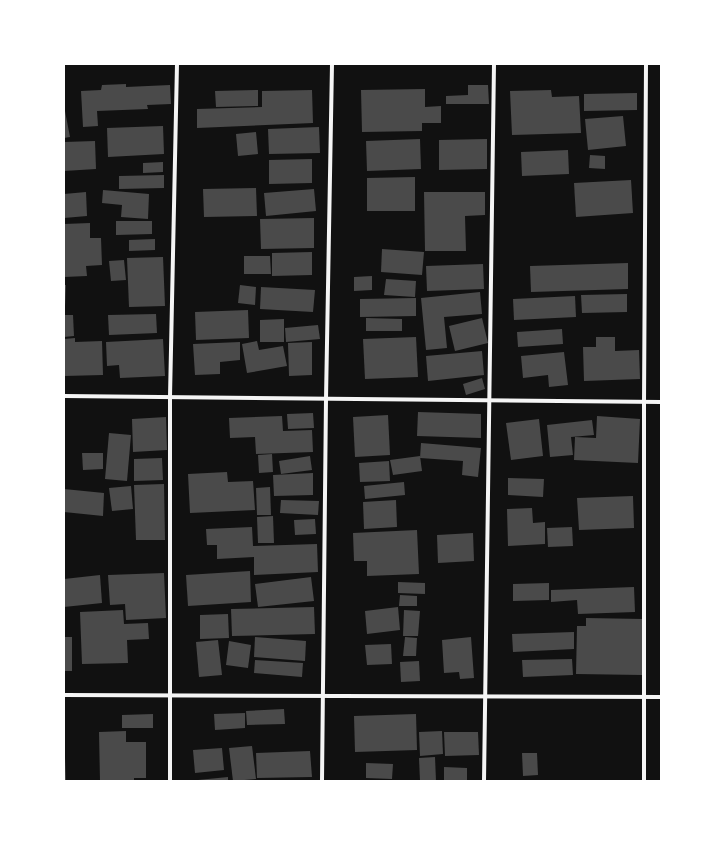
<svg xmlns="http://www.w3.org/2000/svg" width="725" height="845" font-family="Mulish,sans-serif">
<rect width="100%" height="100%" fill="#111"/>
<g fill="#4a4a4a">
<path d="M126 84V87L170 85 171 104 147 105 148 109 97 111 98 126 83 127 81 91 101 90 102 85Z"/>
<path d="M468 85H488L489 104H446V96L468 95Z"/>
<path d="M425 89V107L441 106V123H422V131L362 132 361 90Z"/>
<path d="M258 90V106L216 107 215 91Z"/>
<path d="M312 90 313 123 197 128V109L262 107V91Z"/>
<path d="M551 90 552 97 579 96 581 133 512 135 510 91Z"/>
<path d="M637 93V110L584 111V94Z"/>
<path d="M64 111H65L70 137 64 138Z"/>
<path d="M623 116 626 146 588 150 585 119Z"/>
<path d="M163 126 164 154 108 157 107 128Z"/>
<path d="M319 127 320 153 269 154 268 129Z"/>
<path d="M256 132 258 154 238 156 236 134Z"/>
<path d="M420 139 421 169 367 171 366 141Z"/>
<path d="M487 139V169L439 170V140Z"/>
<path d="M95 141 96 169 64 171V142Z"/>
<path d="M568 150 569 174 522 176 521 152Z"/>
<path d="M590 155 605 156V169L589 168Z"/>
<path d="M312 159V183L269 184V160Z"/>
<path d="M163 162V172L143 173V163Z"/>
<path d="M164 175V188L119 189V176Z"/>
<path d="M415 177V211H367V178Z"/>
<path d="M631 180 633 213 576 217 574 183Z"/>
<path d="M256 188 257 216 204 217 203 189Z"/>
<path d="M314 189 316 211 266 216 264 193Z"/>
<path d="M103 190 149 194 148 219 121 217 122 205 102 203Z"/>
<path d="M86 192 87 216 64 218V194Z"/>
<path d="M424 192H485V215L465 216 466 251H425Z"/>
<path d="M314 218V248L261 249 260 219Z"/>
<path d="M116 221H152V234L116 235Z"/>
<path d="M90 223V238H101L102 265 86 266 87 276 64 277V224Z"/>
<path d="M155 239V250L129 251V240Z"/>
<path d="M382 249 424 252 422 275 381 272Z"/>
<path d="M312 252V275L272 276V253Z"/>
<path d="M244 256H270L271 274H244Z"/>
<path d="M163 257 165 306 129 307 127 258Z"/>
<path d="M124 260 126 280 111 281 109 261Z"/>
<path d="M628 263V289L531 292 530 266Z"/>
<path d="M483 264 484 289 427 291 426 266Z"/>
<path d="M372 276V290L354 291V277Z"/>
<path d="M386 279 416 281 415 297 384 295Z"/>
<path d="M64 285H66L65 307H64Z"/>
<path d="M240 285 256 287 255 305 238 303Z"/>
<path d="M261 287 315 290 313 312 260 309Z"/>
<path d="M480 292 482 314 444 317 447 348 426 350 421 298Z"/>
<path d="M627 294V312L582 313 581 295Z"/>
<path d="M575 296 576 317 514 320 513 299Z"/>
<path d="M416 298V316L360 317V299Z"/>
<path d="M248 310 249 338 196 340 195 312Z"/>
<path d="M156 314 157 333 109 335 108 315Z"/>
<path d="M64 315H73L74 336 64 337Z"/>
<path d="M366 318 402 319V331H366Z"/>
<path d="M482 318 488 343 455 351 449 326Z"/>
<path d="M284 319V342H260V320Z"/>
<path d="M318 325 320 339 286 342 285 328Z"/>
<path d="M562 329 563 344 518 347 517 332Z"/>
<path d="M416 337 418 377 365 379 363 339Z"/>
<path d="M596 337H615V351L639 350 640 379 584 381 583 347H596Z"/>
<path d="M75 338V342L102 341 103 375 64 376V339Z"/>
<path d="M163 339 165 376 120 378 119 365 107 366 106 342Z"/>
<path d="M257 341 259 350 283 346 287 366 247 373 242 344Z"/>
<path d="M240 342V360L220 362V374L195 375 193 344Z"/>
<path d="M312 342V375L289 376 288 343Z"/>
<path d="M482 351 484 375 428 381 426 356Z"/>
<path d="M564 352 568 385 549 387 548 375 523 378 521 356Z"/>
<path d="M482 378 485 389 466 395 463 384Z"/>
<path d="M418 412 481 414V438L417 436Z"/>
<path d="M313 413 314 428 288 429 287 414Z"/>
<path d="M388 415 390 455 355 457 353 417Z"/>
<path d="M282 416 283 431 312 430 313 452 256 454 255 437 230 438 229 418Z"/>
<path d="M597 416 640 419 638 463 574 460 575 437 596 438Z"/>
<path d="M166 417 167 450 133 452 132 419Z"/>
<path d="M539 419 543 456 511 460 506 423Z"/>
<path d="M592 420 594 435 571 437 573 455 550 457 547 425Z"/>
<path d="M109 433 131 435 127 481 105 479Z"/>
<path d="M421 443 481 448 478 477 462 475 463 461 420 458Z"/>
<path d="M82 453H103V469L83 470Z"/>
<path d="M272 454 273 472 259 473 258 455Z"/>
<path d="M310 456 312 470 281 474 279 461Z"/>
<path d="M420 456 422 471 393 475 390 460Z"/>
<path d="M162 458 163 480 134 481V459Z"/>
<path d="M389 461 390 481 360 482 359 463Z"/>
<path d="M227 472 228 482 253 481 255 510 190 513 188 474Z"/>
<path d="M313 473V495L274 496 273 475Z"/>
<path d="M508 478 544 479 543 497 508 495Z"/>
<path d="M404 482 405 495 365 499 364 486Z"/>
<path d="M164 484 165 540H136L134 485Z"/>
<path d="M131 486 133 509 112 511 109 488Z"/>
<path d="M270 487 271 515H257L256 488Z"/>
<path d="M64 489 104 493 103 516 64 512Z"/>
<path d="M633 496 634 528 579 530 577 498Z"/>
<path d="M281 500 319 501 318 515 280 513Z"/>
<path d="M396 500 397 527 364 529 363 502Z"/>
<path d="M532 508 533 523 545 522V544L508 546 507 509Z"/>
<path d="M273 516 274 543H258L257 517Z"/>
<path d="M315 519 316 534 295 535 294 520Z"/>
<path d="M252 527 253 546 317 544 318 572 254 575V557L217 559V545H207L206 529Z"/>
<path d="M572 527 573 546 548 547 547 528Z"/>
<path d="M417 530 419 574 367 576V561H354L353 533Z"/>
<path d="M473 533 474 561 438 563 437 535Z"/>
<path d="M250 571 251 602 188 606 186 575Z"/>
<path d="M164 573 166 618 126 620 125 604 110 605 108 575Z"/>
<path d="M100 575 102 603 64 607V579Z"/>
<path d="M311 577 314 601 258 607 255 584Z"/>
<path d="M398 582 425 583V594L398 593Z"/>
<path d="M549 583V600L513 601V584Z"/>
<path d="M634 587 635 612 578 614 577 600 551 602V590Z"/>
<path d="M400 595 417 596V606H399Z"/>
<path d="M314 607 315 634 232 636 231 609Z"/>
<path d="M398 607 400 630 367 634 365 611Z"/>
<path d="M123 610 124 624 148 623 149 639 127 640 128 663 82 664 80 612Z"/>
<path d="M404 610 420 611 418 636H403Z"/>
<path d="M228 614 229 638 200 639V615Z"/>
<path d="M586 618 643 619 642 675 576 674 577 626H586Z"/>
<path d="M574 632V649L513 652 512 634Z"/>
<rect x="64" y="637" width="8" height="34"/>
<path d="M255 637 306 641 305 661 254 657Z"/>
<path d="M405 637 417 638 416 656H403Z"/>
<path d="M471 637 474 678 460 679 459 672 444 673 442 640Z"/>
<path d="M218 640 222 675 199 677 196 642Z"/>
<path d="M229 641 251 645 248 668 226 665Z"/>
<path d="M391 644 392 664 367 665 365 645Z"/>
<path d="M572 659 573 675 523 677 522 660Z"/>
<path d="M255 660 303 663 302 677 254 673Z"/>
<path d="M419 661 420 681 401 682 400 662Z"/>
<path d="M284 709 285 724 247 725 246 711Z"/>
<path d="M245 713V728L215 730 214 714Z"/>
<path d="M153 714V728H122V715Z"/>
<path d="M416 714 417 750 355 752 354 716Z"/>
<path d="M126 731V742H146V778H134V781H100L99 732Z"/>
<path d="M442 731 443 754 420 756 419 732Z"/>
<path d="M444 732H478L479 755 445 756Z"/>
<path d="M252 746 256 779 233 781 229 748Z"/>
<path d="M222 748 224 770 195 773 193 750Z"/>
<path d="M310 751 312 777 257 778 256 753Z"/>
<path d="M522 753H537L538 775 523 776Z"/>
<path d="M64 757H65L66 781H64Z"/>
<path d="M435 757 436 781H420L419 758Z"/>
<path d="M366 763 393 764 392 779 366 778Z"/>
<path d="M444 767 467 768V781H444Z"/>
<path d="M228 777V781H198V780Z"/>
</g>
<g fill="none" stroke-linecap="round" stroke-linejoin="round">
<g stroke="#f5f5f5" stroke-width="4">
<path d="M64 396 661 402"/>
<path d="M64 695 661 697"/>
<path d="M170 781V397L177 64"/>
<path d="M322 781 326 399 332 64"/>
<path d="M484 781 494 64"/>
<path d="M644 781V402L646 64"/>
</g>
</g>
<rect width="725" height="845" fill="none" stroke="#ffffff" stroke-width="130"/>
</svg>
